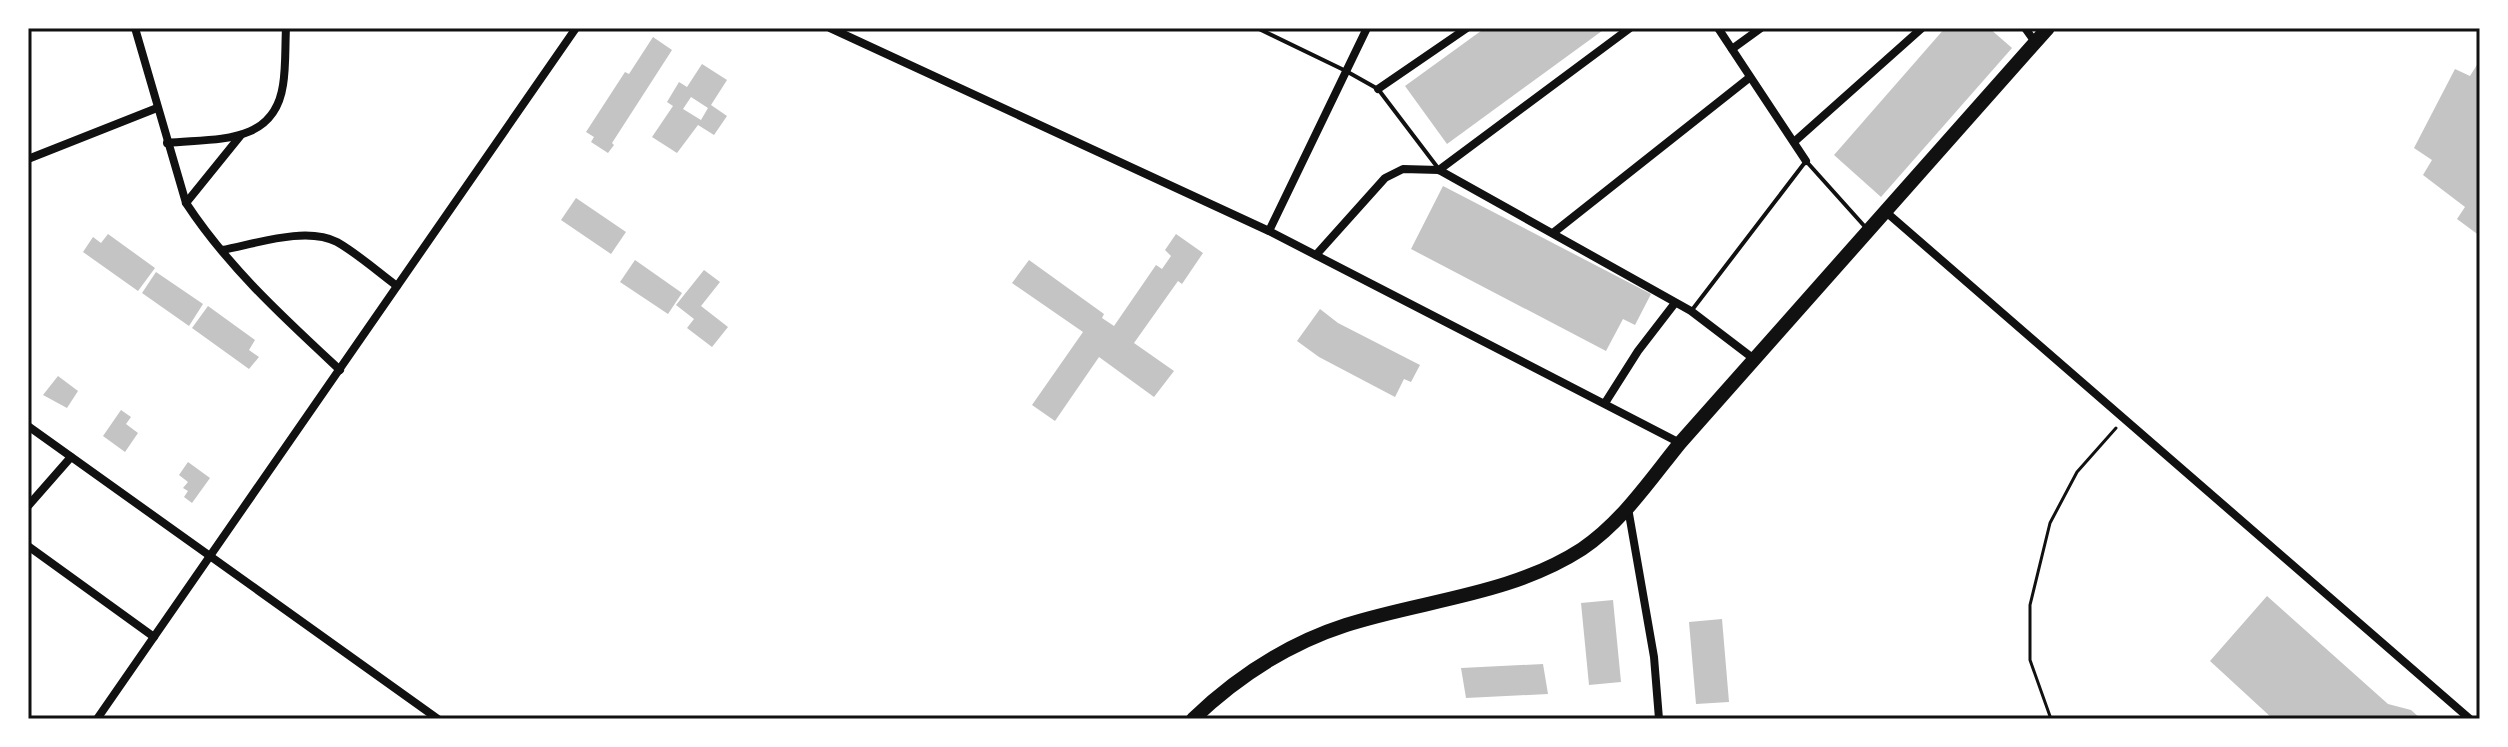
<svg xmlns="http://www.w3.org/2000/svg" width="2508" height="747" font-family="'Public Sans',sans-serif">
<rect width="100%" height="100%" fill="#fff"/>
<g fill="#c4c4c4" fill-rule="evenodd">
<path d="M1485 28H1606L1447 144 1405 86Z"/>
<path d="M1945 28H1989L2012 48 1881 197 1834 155Z"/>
<path d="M653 37 672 50 612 143 614 145 608 153 591 142 594 137 586 132 625 72 629 74Z"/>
<path d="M2480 60V236L2457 219 2465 207 2423 175 2432 160 2414 148 2455 69 2470 76Z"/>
<path d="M702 64 727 80 711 105 727 116 714 135 698 125 677 153 652 137 673 106 667 102 679 82 687 87ZM691 97 708 108 701 120 683 109Z"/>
<path d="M1443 186 1651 294 1635 325 1623 319 1606 351 1411 249Z"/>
<path d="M576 198 626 232 611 254 561 220Z"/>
<path d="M108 234 155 268 138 291 83 252 93 237 101 243Z"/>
<path d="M1176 234 1203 253 1182 284 1178 281 1134 343 1174 371 1154 397 1099 357 1055 421 1032 405 1083 332 1012 283 1029 260 1104 314 1102 318 1114 326 1156 265 1162 269 1171 256 1165 250Z"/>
<path d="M635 260 682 293 668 314 620 282Z"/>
<path d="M704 270 720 282 701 306 728 327 712 347 687 328 694 319 676 305Z"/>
<path d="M156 272 203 304 189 326 142 293Z"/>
<path d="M208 306 255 340 249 350 259 357 249 369 192 328Z"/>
<path d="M1320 309 1338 323 1420 365 1411 382 1404 379 1395 397 1319 357 1297 341Z"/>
<path d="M58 376 78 391 67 408 43 395Z"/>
<path d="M121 410 131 417 126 424 138 433 125 452 103 436Z"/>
<path d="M188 462 210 478 192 503 184 497 188 491 183 488 188 482 179 475Z"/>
<path d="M2267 596 2388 704 2411 710 2421 719H2273L2210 661Z"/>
<path d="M1613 600 1621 682 1589 685 1581 603Z"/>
<path d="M1722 619 1729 702 1696 704 1689 622Z"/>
<path d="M1543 664 1548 694 1466 698 1461 668Z"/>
</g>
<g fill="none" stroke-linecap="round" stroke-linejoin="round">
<path stroke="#111" stroke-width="3" d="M2051 719 2030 660V605L2050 523 2077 472 2116 428"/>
<g stroke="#111" stroke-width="4">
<path d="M1257 28 1346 71 1378 89 1438 168"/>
<path d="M1692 310 1806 161 1867 229"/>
</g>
<g stroke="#111" stroke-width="8">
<path d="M135 28 186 203C228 267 284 318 340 370"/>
<path d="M830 28 1269 231 1680 443"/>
<path d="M1718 28 1806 161"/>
<path d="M2025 28 2035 42"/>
<path d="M1732 49 1761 28"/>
<path d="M1378 89 1467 28"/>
<path d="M1794 142 1922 28"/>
<path d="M167 143C215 138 274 146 283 85 286 67 285 47 286 28"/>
<path d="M28 159 157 108"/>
<path d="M1439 170 1630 28"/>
<path d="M186 203 241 135"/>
<path d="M1886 212 2470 719"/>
<path d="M1269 231 1367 28"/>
<path d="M1553 233 1749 78"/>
<path d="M222 250C255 244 306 226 337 242 358 254 378 272 397 286"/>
<path d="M1316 255 1385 178 1403 169 1439 170 1691 311 1754 359"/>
<path d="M1605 403 1638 351 1675 303"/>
<path d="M28 426 438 719"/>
<path d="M28 506 71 457"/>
<path d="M1628 508 1654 657 1659 719"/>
<path d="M28 546 154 637"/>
<path d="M97 719 576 28"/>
</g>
<path stroke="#111" stroke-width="14" d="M1193 719C1238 676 1287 644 1346 625 1424 600 1511 595 1582 549 1622 522 1650 480 1680 443L2048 28"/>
</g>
<rect width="2508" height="747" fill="none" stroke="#ffffff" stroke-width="60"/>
<rect x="30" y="30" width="2448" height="687" fill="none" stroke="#111" stroke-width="3"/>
</svg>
